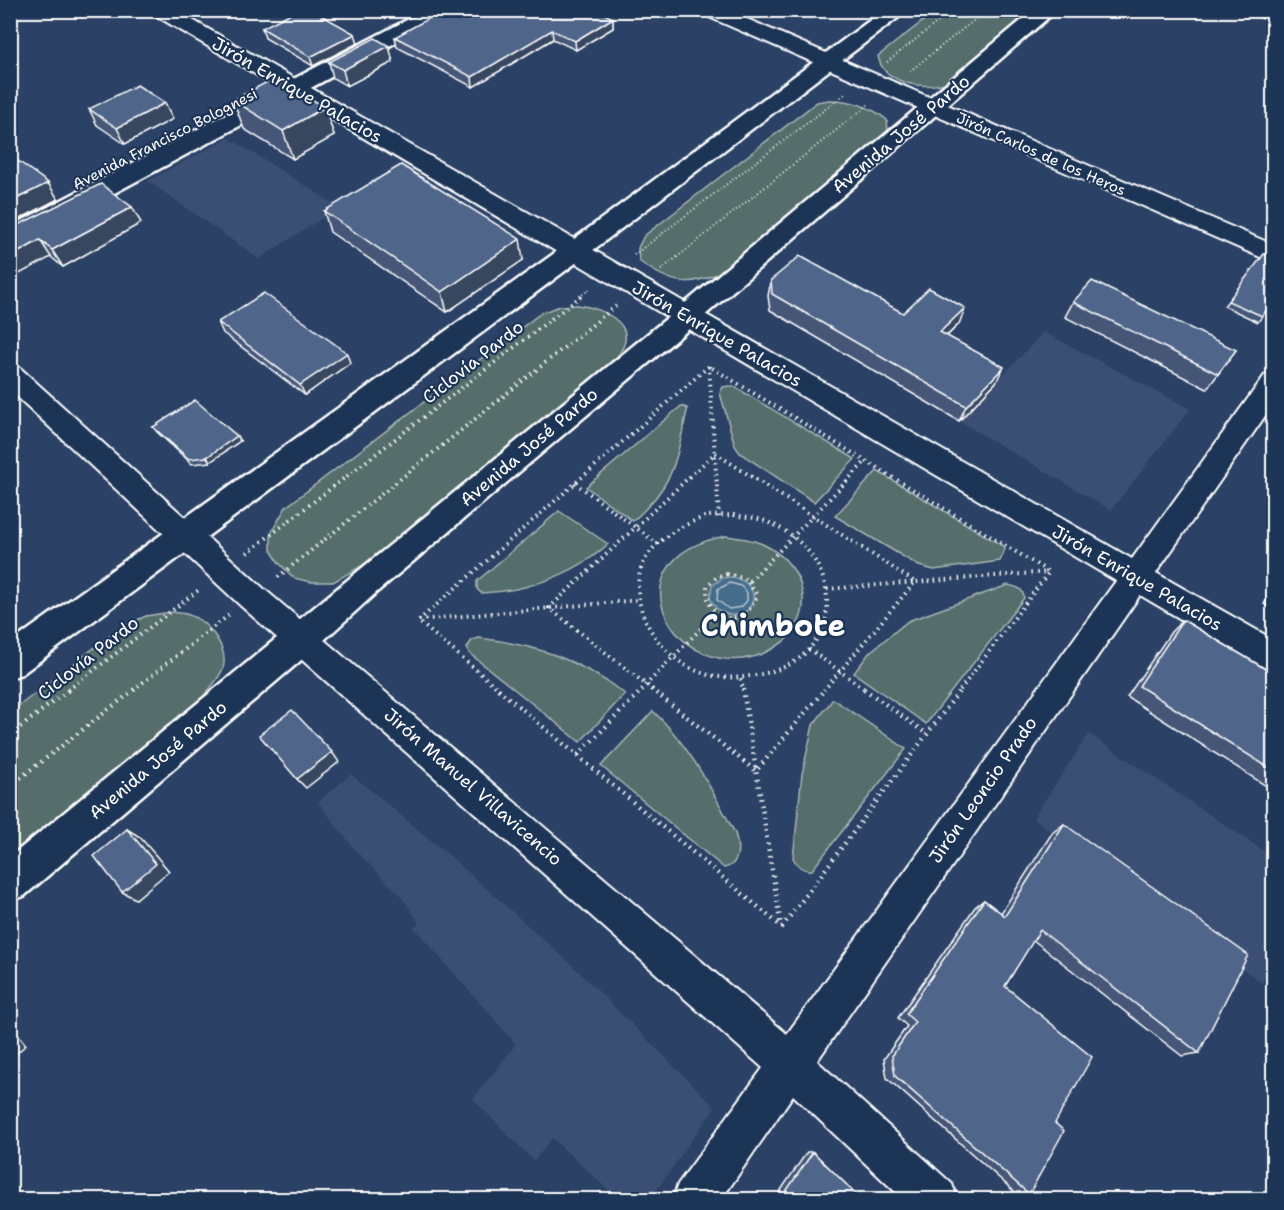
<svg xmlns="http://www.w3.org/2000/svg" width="1284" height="1210" font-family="'Shantell Sans',sans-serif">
<rect width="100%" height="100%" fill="#2b4266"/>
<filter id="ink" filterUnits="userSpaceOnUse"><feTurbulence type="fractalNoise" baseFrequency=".0167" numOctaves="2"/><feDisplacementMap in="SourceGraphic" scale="12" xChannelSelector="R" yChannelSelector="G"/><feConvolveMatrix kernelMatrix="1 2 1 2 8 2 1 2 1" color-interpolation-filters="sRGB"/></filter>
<g filter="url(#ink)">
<g fill="#3a5074">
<path d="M229 138 339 207 259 259 148 181Z"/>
<path d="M1044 332 1190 409 1111 510 959 421Z"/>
<path d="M1089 734 1273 857V960L1262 983 1033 818Z"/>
<path d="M351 774 451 857 575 968 715 1107 650 1199H618L552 1138 534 1161 473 1099 516 1044 414 928 419 923 402 897 357 852 318 802Z"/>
</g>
<g fill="#546e6c" stroke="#aab6b6" stroke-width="1.5">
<path d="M936 11H1037C1013 30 984 61 959 77 944 87 919 88 901 81 888 75 881 70 878 56Z"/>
<path d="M829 100C852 100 870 106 887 120L888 131 865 154 727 269C690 288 673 286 639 261L638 248 644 236 817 102Z"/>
<path d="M578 305C600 308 638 322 621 351 618 357 610 363 604 368L376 558 333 582H311L294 578 279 563 271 550V533L286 507 541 313 560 306Z"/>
<path d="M729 386 735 387 855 459 814 502 740 453 735 446 720 393 723 387Z"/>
<path d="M681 406 687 408V411C675 464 675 483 633 521L586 487Z"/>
<path d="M877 471 1003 546 1005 549 1000 561 934 570 919 566 835 516Z"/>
<path d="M559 511 608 544C576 574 525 592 481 593L477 589V581Z"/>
<path d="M726 536C742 538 757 540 770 548 800 566 815 603 792 633 785 643 773 649 762 654 675 687 604 558 726 536Z"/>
<path d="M1008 585C1017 587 1023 588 1024 598L926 724 854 673 870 652 908 621Z"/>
<path d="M171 612C177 613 184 613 189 615 208 621 229 648 223 668 218 682 204 695 195 706L11 857V712L120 628 146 616Z"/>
<path d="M479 638C537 645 578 659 625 694L580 742 469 653 467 648 472 640Z"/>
<path d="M833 699 906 749 812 870C803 871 797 866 793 858L802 774 813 725Z"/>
<path d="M653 711C691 747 711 789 735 833 739 846 741 865 724 868L601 766Z"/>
</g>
<path fill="#456c8b" stroke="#8fa7b9" stroke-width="1.5" d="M730 577C747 579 760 592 749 609 734 620 717 615 710 598L712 586 723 578Z"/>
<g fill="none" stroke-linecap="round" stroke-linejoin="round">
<path stroke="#b5c4d1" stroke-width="1.5" d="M730 583 741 586 747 593V601L741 607 729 609 717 600 718 589Z"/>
<defs>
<g id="minor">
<path d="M151 10H175L1132 559 1265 375 1274 372V403L1156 573 1274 640V671L1262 667 1140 595 817 1061 952 1184 958 1200H904L793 1095 721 1200H672L678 1184 763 1068 241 606 10 390V364L19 367 263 588 787 1034 1116 581 153 14Z"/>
<path d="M700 10H726L1274 245V263L702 14Z"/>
<path d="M1251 10H1274V21L1253 14Z"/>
</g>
<g id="primary">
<path d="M426 10H452L449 14 19 244 10 246V227Z"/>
<path d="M884 10H908L584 257 22 674 10 678V643L566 245Z"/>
<path d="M1034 10H1057L696 323 378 591 313 650 24 896 10 901V857L678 309Z"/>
</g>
</defs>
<use href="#minor" stroke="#fff" stroke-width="4"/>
<use href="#primary" stroke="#fff" stroke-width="5"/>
<g stroke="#fff" stroke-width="2" stroke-dasharray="1 3" stroke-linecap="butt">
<path d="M887 62 953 10"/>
<path d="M910 71 987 10"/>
<path d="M634 255 845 94"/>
<path d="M661 270 869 104"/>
<path d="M579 297 590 289"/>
</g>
<g stroke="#fff" stroke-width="4" stroke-dasharray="1.5 4.5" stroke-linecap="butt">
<path d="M709 366 719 517"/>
<path d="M575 483 658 544"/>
<path d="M734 515C744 517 755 517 765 521 805 536 833 573 826 616 822 634 812 649 797 660 781 670 769 673 750 676 733 679 713 678 697 671 659 656 625 605 643 564 653 541 680 526 702 518 712 514 724 516 734 515Z"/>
<path d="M247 553 581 296"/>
<path d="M727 574 746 579 757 595C746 631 705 623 707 586L718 576Z"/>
<path d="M278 577 616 306"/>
<path d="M750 581 866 461"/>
<path d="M827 589 1048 572"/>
<path d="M419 620 638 600"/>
<path d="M809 649 866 690"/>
<path d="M741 679 743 690"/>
<path d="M68 690 200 589"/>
<path d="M133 690 229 615"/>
<path d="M500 690 418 621 709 366 1049 572 960 690"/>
<path d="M641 690 716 613"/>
<path d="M653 690 549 608 715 453 915 582 824 690"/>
</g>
<g stroke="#fff" stroke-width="4.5" stroke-dasharray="1.5 5" stroke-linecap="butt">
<path d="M498 689 782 927 961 689"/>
<path d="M651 689 756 771 825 689"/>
<path d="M743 689 781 926"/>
<path d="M864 689 927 734"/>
<path d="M10 735 70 689"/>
<path d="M578 755 643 689"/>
<path d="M10 786 135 689"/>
</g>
<use href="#minor" fill="#1d3557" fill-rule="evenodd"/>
<use href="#primary" fill="#1d3557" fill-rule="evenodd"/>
</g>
<g fill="#445777" stroke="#fff" stroke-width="1.5">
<path d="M613 18V28L576 50 553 39 473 87 397 47 395 37Z"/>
<path d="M262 28 358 43 313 66 265 38Z"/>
<path d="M329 62H393L347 86 333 78Z"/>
<path d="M233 100 325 107 334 136 293 159 244 129Z"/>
<path d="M165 103 173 119 125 144 97 125 89 109Z"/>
<path d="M132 207 141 223 63 267 51 257 10 229Z"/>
<path d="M324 211 523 260 447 312 330 232Z"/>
<path d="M771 280 903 313 959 324 947 336 996 382 959 421 770 310 768 296Z"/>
<path d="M1274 300 1258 322 1224 306 1228 301Z"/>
<path d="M1073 302 1236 350 1207 389 1065 317Z"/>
<path d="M218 322 350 363 305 395 223 333Z"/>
<path d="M153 427 240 441 210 462 192 464 157 432Z"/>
<path d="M1274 589V610L1264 604Z"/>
<path d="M1183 620 1274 674V791L1127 697 1171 632Z"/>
<path d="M1064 824 1199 1053 1182 1056 1033 940 1005 986 1055 1123 1029 1194 1016 1193 887 1078 884 1059 907 1026 898 1018 975 907 984 900 1001 913 1052 833Z"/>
<path d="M807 1152H813L862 1200H774Z"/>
</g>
<g fill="#374761" stroke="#fff" stroke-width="1.5">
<path d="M613 18V28L576 50 575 41Z"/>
<path d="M552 30 553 39 473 87 472 77Z"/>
<path d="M355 34 358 43 313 66 310 57Z"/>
<path d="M389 46 393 62 347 86 343 70Z"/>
<path d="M165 103 173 119 125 144 117 128Z"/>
<path d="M325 107 334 136 293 159 283 131Z"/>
<path d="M48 183 58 199 10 224V202Z"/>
<path d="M132 207 141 223 63 267 52 250Z"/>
<path d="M520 239 523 260 447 312 442 292Z"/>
<path d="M40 240 51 257 10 279V257Z"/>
<path d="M965 308 959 324 934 348 940 332Z"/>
<path d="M347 353 350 363 305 395 300 385Z"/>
<path d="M1004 367 996 382 959 421 966 406Z"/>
<path d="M237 436 240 441 210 462 207 457Z"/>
<path d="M332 752 339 762 306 788 297 779Z"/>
<path d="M127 829 140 837 169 871 136 899 122 892Z"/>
<path d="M10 1024 26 1045 10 1059Z"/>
</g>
<g fill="#4f658a" stroke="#fff" stroke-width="1.5">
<path d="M297 10H312L355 34 310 57 262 28Z"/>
<path d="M444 10H596L613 18 575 41 552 30 472 77 395 37Z"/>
<path d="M375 38 389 46 343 70 329 62Z"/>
<path d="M275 78 325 107 283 131 233 100Z"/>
<path d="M137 85 165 103 117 128 89 109Z"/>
<path d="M10 155 48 183 10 202Z"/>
<path d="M401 165 520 239 442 292 324 211Z"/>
<path d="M101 184 132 207 52 250 40 240 10 257V229Z"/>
<path d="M1264 254 1274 258V300L1262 316 1228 301Z"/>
<path d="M800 256 903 313 929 288 965 308 940 332 1004 367 966 406 772 294 771 280Z"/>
<path d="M1092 281 1236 350 1218 374 1073 302Z"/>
<path d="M264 293 347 353 300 385 218 322Z"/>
<path d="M195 400 237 436 207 457 189 459 153 427Z"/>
<path d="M1183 620 1274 674V771L1139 686Z"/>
<path d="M292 710 332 752 297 779 259 735Z"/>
<path d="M1064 824 1248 955 1199 1053 1040 930 1005 986 1092 1057 1055 1123 1064 1131 1029 1194 895 1076 892 1056 915 1022 906 1014 984 900 1005 916Z"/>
<path d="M127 829 156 864 122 892 94 856Z"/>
<path d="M813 1152 862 1200H780Z"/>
</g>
</g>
<g text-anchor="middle" stroke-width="4.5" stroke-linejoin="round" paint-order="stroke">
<g font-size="15" fill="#fff" stroke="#1d3557">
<text transform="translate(165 139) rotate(-27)" y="5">Avenida Francisco Bolognesi</text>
<text transform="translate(1041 154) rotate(24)" y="5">Jirón Carlos de los Heros</text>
</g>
<g font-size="18" fill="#fff" stroke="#1d3557">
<text transform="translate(297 90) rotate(30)" y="6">Jirón Enrique Palacios</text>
<text transform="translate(901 134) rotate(-40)" y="6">Avenida José Pardo</text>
<text transform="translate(717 334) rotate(30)" y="6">Jirón Enrique Palacios</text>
<text transform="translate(473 362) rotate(-38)" y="6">Ciclovía Pardo</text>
<text transform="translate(529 447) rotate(-40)" y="6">Avenida José Pardo</text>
<text transform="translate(1137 578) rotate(30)" y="6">Jirón Enrique Palacios</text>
<text transform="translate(88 658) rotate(-38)" y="6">Ciclovía Pardo</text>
<text transform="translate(158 760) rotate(-40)" y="6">Avenida José Pardo</text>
<text transform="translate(473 787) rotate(41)" y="6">Jirón Manuel Villavicencio</text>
<text transform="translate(983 790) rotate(-55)" y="6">Jirón Leoncio Prado</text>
</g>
<g font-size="30" font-weight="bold" fill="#fff" stroke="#1d3557">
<text x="773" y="636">Chimbote</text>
</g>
</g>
<rect width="1284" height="1210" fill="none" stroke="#1d3557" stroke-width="36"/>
<rect x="18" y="18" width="1248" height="1174" fill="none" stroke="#fff" stroke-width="2" filter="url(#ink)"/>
</svg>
